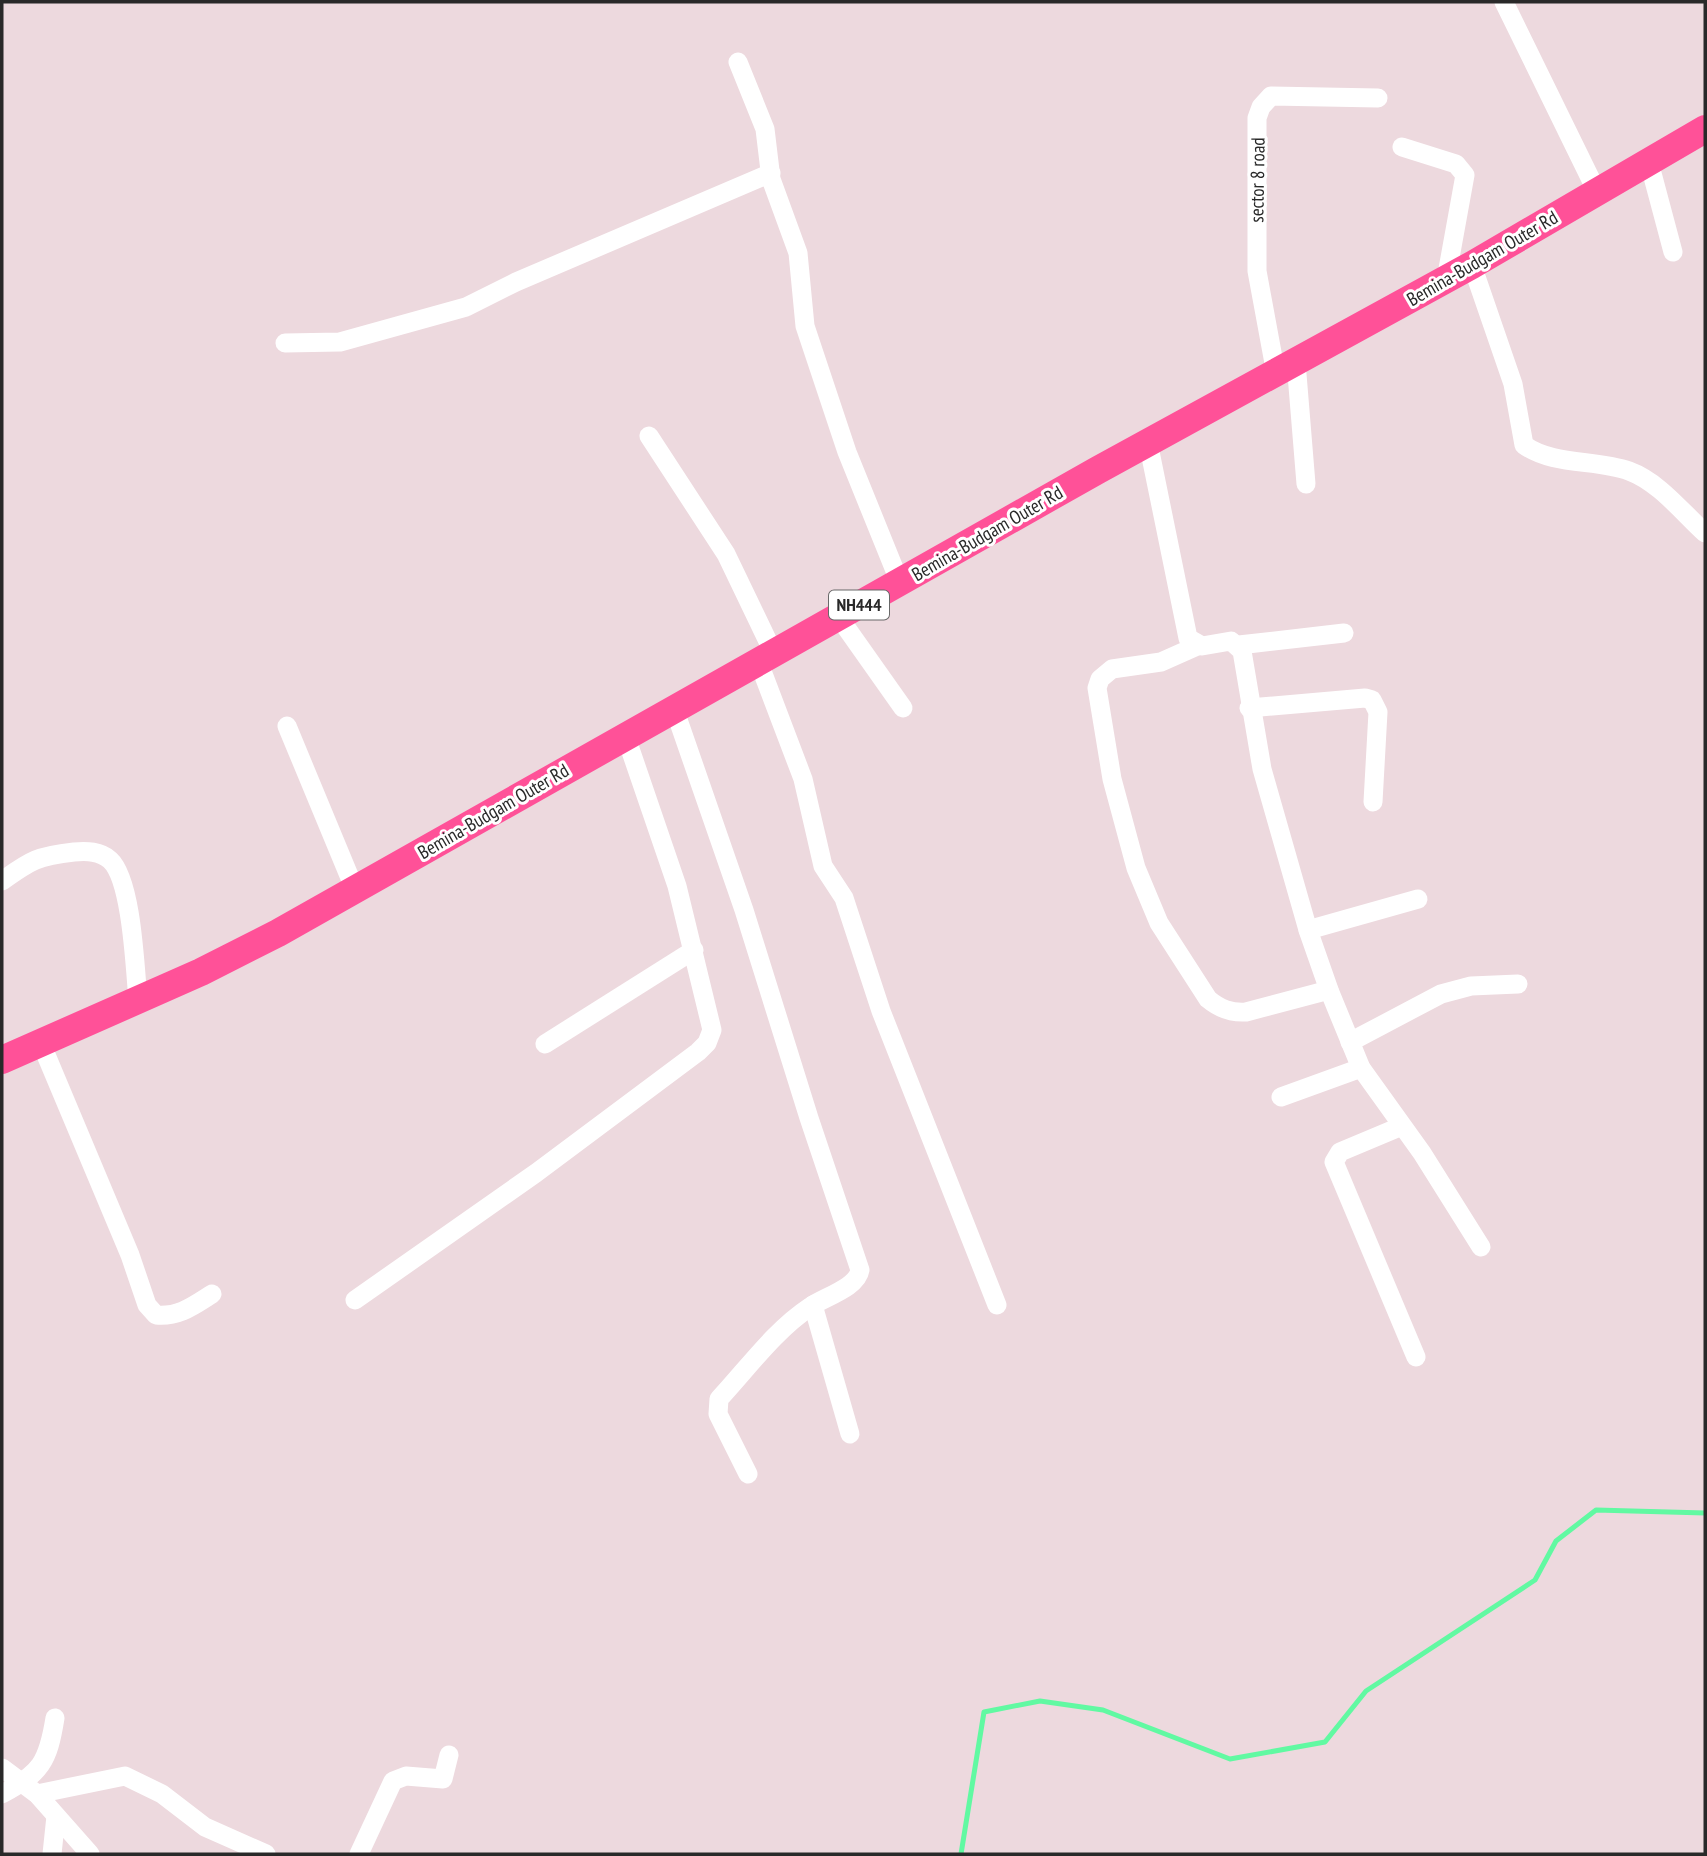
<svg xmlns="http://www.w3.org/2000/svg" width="1707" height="1856" font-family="'PT Sans Narrow',sans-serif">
<rect width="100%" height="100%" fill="#edd9de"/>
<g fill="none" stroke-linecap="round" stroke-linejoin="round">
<path stroke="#61f9a2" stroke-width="5" d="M961 1854 984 1712 1040 1701 1103 1710 1230 1759 1325 1742 1366 1691 1535 1580 1556 1541 1596 1510 1705 1513"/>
<g stroke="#fff" stroke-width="19">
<path d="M1504 2 1597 192"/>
<path d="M738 62 765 129 771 179 798 253 805 326 847 452 900 583"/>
<path d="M1402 147 1456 164 1465 175 1446 280"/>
<path d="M1649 162 1673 252"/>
<path d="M1472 265 1513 384 1524 445C1553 466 1596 459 1629 471 1659 482 1682 512 1705 533"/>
<path d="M285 343 340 342 466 307 516 282 771 173"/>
<path d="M1296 362 1306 484"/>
<path d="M1276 374 1257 271V118L1261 107 1271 96 1378 98"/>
<path d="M649 436 726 554 774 654"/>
<path d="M1148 442 1188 638 1202 646 1231 641 1242 651 1262 769 1308 930 1329 990 1361 1068 1422 1153 1481 1247"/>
<path d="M838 616 903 708"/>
<path d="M1239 645 1344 633"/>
<path d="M1197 646 1161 662 1112 669 1100 679 1097 688 1112 779 1136 868 1159 923 1208 999C1220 1009 1231 1013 1246 1012L1329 990"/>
<path d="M759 663 803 779 823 866 844 898 881 1011 997 1305"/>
<path d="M1249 708 1365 698 1372 700 1378 712 1373 802"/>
<path d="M675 711 744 910 809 1118 860 1270C857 1288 824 1297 810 1307 775 1330 747 1369 719 1399L718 1414 748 1474"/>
<path d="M287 726 355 890"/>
<path d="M2 881C31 860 38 856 74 852 87 851 100 851 110 860 132 880 135 969 138 1000"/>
<path d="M1308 930 1418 899"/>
<path d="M1350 1042 1441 994 1471 986 1518 984"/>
<path d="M41 1043 130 1255 147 1305 156 1315C179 1317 193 1306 212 1294"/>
<path d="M545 1044 694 950"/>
<path d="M1281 1097 1361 1068"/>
<path d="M1402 1126 1340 1152 1334 1162 1416 1357"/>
<path d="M355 1300 536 1173 698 1052 707 1043 712 1030 677 886 626 737"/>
<path d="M813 1305 850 1434"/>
<path d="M2 1768 37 1794 90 1854"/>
<path d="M2 1794C41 1773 48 1762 55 1718"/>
<path d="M37 1794 125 1776 162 1794 205 1827 266 1854"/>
<path d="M52 1854 56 1816"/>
<path d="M359 1854 393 1781 406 1776 443 1779 449 1755"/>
</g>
<path stroke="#ff5198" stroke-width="28" d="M2 1060 201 972 278 933 1098 470 1472 265 1705 129"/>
</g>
<g text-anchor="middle" stroke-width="6" stroke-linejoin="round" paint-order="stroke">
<rect fill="#fff" stroke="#696969" stroke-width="2" x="829" y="590.5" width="60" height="29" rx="5"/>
<g font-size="18" font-weight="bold" fill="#292929">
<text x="859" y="611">NH444</text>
</g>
<g font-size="19" fill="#292929" stroke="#fff">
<text transform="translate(1257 180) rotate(-89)" y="7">sector 8 road</text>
<text transform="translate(1482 258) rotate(-30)" y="7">Bemina-Budgam Outer Rd</text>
<text transform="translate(987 533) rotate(-30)" y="7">Bemina-Budgam Outer Rd</text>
<text transform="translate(493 811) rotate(-30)" y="7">Bemina-Budgam Outer Rd</text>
</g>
</g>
<rect width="1707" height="1856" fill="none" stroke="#292929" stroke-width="7"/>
</svg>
